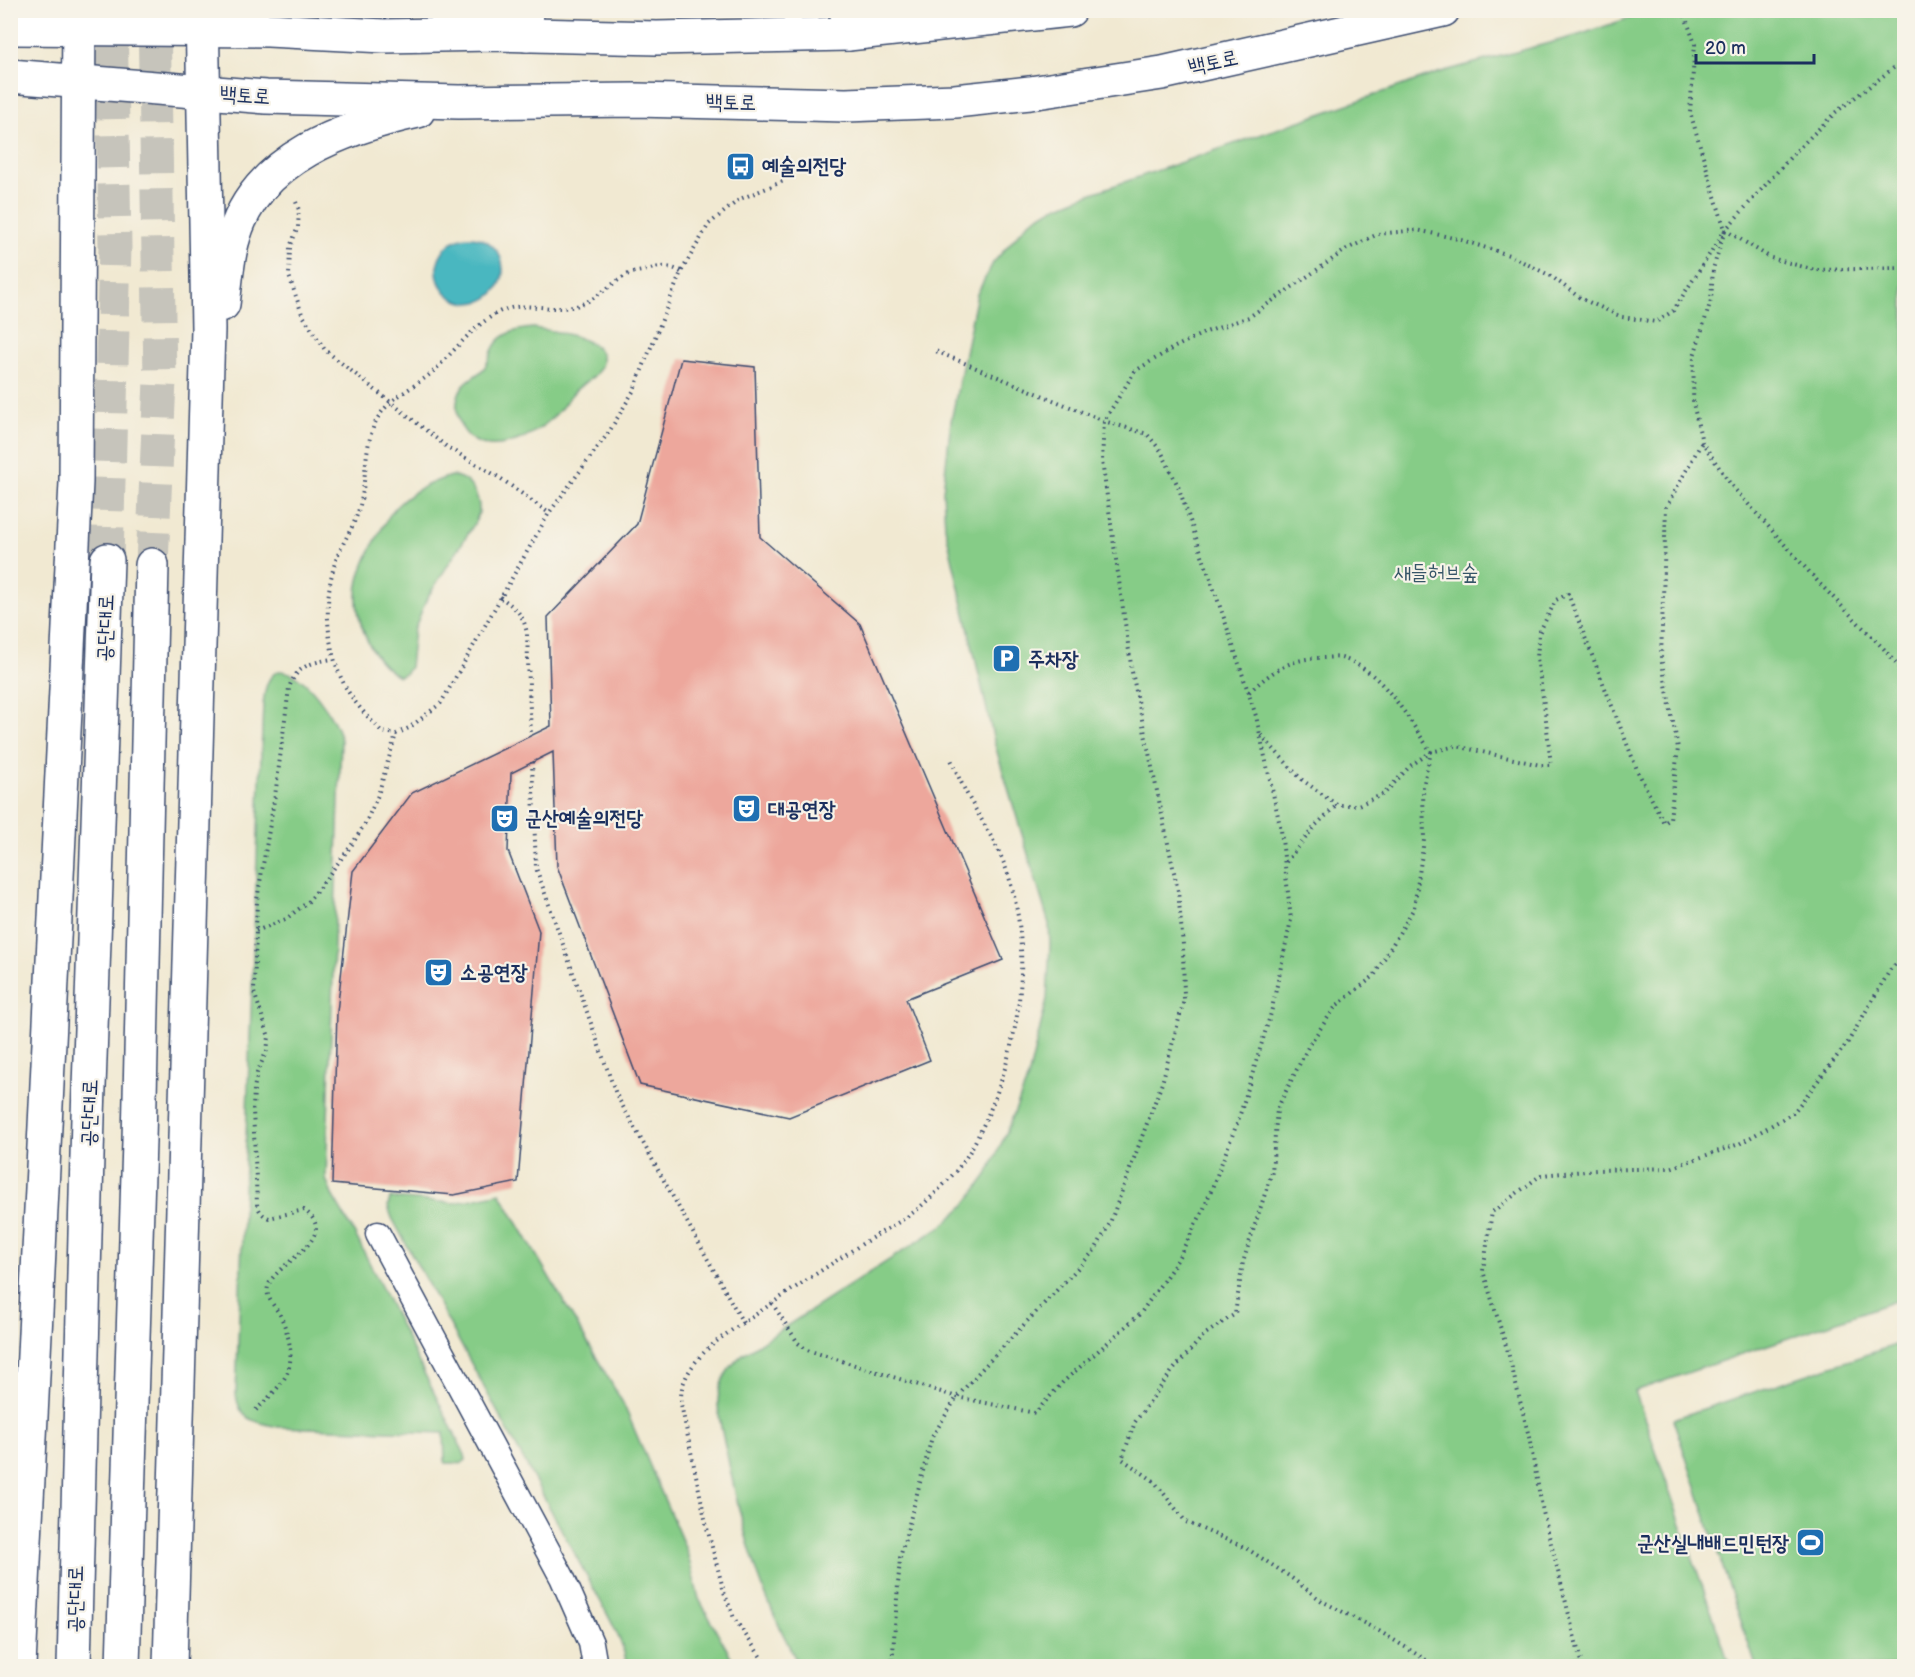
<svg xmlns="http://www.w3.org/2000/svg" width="1915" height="1677" font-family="'Balsamiq Sans','Poor Story',sans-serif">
<rect width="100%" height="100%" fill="#f7f3e8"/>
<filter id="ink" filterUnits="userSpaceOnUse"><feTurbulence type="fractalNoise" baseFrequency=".0167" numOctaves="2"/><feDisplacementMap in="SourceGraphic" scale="12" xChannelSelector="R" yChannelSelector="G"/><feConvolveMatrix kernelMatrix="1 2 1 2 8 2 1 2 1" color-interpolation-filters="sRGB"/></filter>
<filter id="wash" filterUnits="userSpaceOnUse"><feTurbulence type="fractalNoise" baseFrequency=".008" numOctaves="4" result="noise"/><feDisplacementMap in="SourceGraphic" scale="24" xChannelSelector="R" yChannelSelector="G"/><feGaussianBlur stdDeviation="1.35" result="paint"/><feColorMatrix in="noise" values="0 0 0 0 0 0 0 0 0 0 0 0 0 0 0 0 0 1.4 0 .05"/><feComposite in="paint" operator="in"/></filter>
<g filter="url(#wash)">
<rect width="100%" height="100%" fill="#f1e9d2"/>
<g fill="#86cc87" stroke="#507e72" stroke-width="1.5">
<path d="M1650 11H1904V1298L1635 1391 1730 1666H800C793 1656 789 1645 783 1634 756 1580 741 1523 729 1464 725 1443 718 1422 718 1401 719 1380 729 1367 743 1354L942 1226 964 1206 987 1175 1007 1131 1028 1078 1047 999 1050 945 1049 924 995 745 945 527 943 491 951 421 977 294 993 263 1028 223 1047 211 1081 197 1441 72 1579 35Z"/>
<path d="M533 328C549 330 612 338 601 366 596 378 583 383 575 391 567 399 562 409 554 416 539 432 512 447 489 445 461 444 448 407 463 386 469 378 479 375 484 368 489 362 490 354 494 347 502 333 517 329 533 328Z"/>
<path d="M451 476C469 476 480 495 479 512 478 517 475 522 473 526L427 598 414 630 410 667 406 673 399 676C369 661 351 612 359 580 363 563 372 546 381 530 386 522 391 510 399 504 414 490 431 482 451 476Z"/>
<path d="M279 671C305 670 336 718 341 740L326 1179 332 1195 355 1234 465 1455 466 1460 462 1463H446L445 1461 444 1433 279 1427C255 1422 239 1421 236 1394L263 704C265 691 266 676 279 671Z"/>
<path d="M500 1193 623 1403 687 1552 699 1599 736 1666H627C624 1644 613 1625 603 1606L392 1218 388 1206 390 1198 455 1203Z"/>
<path d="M1904 1342V1666H1756L1673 1419Z"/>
</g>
<circle fill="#48b7c0" stroke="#32738f" stroke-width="1.5" cx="470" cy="270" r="33"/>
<g id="blocks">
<path fill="#eda79c" d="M681 359 755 367 760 537 860 624 1003 960 906 999 930 1060 789 1117 640 1085 557 866 553 752 511 773 508 851 539 931 518 1182 454 1195 332 1184 337 1012 353 871 412 793 551 726 548 617 637 524Z"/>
</g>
</g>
<g filter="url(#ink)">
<use href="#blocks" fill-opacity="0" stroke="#3b4b6f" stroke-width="1.5"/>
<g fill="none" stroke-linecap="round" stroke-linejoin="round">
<g stroke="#c6c4bb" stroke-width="33" stroke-dasharray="33 16" stroke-linecap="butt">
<path d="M107 560 115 247 111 10"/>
<path d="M152 565 160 380 154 10"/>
</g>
<defs>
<path id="service" d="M378 1234 562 1577 591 1643 595 1666"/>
<g id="minor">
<path d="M526 10 527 35"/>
<path d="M847 10 848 34"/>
</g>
<g id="tertiary">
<path d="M10 28 268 30 384 36 492 34 657 38 848 34 1070 10"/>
<path d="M10 76 266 97 459 102 636 100 846 105 955 101 1030 93 1162 73 1443 10"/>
<path d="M223 304C226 282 227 257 234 236 257 157 346 127 418 111"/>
<path d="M19 1666 76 482 79 10"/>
<path d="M74 1666 88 1117 107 560"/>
<path d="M123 1666 139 1141 152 565"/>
<path d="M170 1666 208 329 202 10"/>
</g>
</defs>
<use href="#service" stroke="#3b4b6f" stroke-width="27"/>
<use href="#minor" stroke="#3b4b6f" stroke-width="36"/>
<use href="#tertiary" stroke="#3b4b6f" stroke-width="36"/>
<g stroke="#3b4b6f" stroke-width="4" stroke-dasharray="1.5 4.5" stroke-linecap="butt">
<path d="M1683 10 1695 44 1690 112 1725 230 1713 269 1711 300 1694 356 1693 403 1702 442 1731 485 1821 585 1884 649 1904 674"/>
<path d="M296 202 299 210 298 227 290 247 289 276 302 314 325 350 447 447 500 478 549 513"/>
<path d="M1725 230 1771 258 1815 270 1904 268"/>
<path d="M681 272C669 265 660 266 647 270 639 272 631 272 625 276 609 285 597 299 579 305 553 314 525 299 499 312 474 325 455 350 435 370 414 389 384 398 373 428 363 456 367 485 358 512 353 528 343 542 337 557 323 595 325 645 343 682 351 700 368 717 382 732L396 734 409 728 441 703 549 513 609 432 634 390 681 272 709 224 740 199 784 181"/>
<path d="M500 597C516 608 524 615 527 634L531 736"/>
<path d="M1249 692C1271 672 1290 658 1321 658 1328 658 1338 656 1344 659 1383 671 1409 720 1431 752L1423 787 1424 840 1414 908 1374 976 1336 1006 1309 1045 1277 1109 1272 1172 1243 1262 1235 1314 1204 1335 1173 1370 1135 1422 1122 1459 1154 1481 1186 1522 1246 1548 1289 1576 1322 1601 1379 1631 1436 1666"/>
<path d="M1261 735 1301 779 1337 805H1358L1384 794 1410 766 1431 752 1456 746 1540 765H1551L1545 711 1537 658 1539 633 1556 600 1568 594 1638 772 1664 823 1670 819 1678 748 1661 658 1666 507 1702 442"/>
<path d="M532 762 536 868 616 1094 743 1323"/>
<path d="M1286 862 1316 825 1337 805"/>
<path d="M256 931 286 919 309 901 351 846 366 822 378 795 396 734"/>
<path d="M772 1303 798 1343 807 1350 957 1397 1035 1413 1063 1382 1140 1314 1175 1264 1203 1211 1238 1121 1271 1013 1291 920 1281 830 1256 716 1225 621 1178 486 1161 451 1147 434 1104 421 933 350"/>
<path d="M256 1410C267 1399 282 1386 288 1371 294 1353 288 1333 281 1317 276 1306 263 1297 269 1284 278 1262 342 1237 304 1210L269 1218C262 1215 259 1211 257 1204L253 1109 254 1089 257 1073 267 1050 269 1037 254 992 257 900 276 789 289 688C296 666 312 662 333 659"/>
<path d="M767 1666 734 1618 724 1592 707 1528 681 1404C681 1397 681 1388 684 1382 696 1351 729 1332 755 1315 791 1290 828 1266 865 1242 883 1231 903 1221 919 1208 937 1192 958 1172 970 1151 1013 1075 1035 973 1012 888 1004 855 986 828 969 798 962 785 956 771 950 757"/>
<path d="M892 1666 900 1558 932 1437 957 1397 979 1372 1095 1250 1110 1223 1162 1083 1184 1000 1183 945 1178 891 1132 672 1102 461 1104 421 1135 371 1173 348 1206 332 1249 317 1347 249 1378 234 1417 230 1458 239 1509 255 1551 276 1580 298 1622 317 1656 322 1673 311 1725 230 1795 152 1836 112 1904 60"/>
<path d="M1582 1666 1543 1512 1529 1437 1508 1352 1483 1271 1492 1212 1541 1175 1597 1170 1670 1168 1739 1144 1793 1113 1848 1042 1890 970 1904 955"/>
</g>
<use href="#service" stroke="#fff" stroke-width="24"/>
<use href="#minor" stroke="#fff" stroke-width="33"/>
<use href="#tertiary" stroke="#fff" stroke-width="33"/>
</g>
</g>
<defs>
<symbol id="bus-square" viewBox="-11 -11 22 22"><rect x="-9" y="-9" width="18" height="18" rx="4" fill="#1f6fb2" stroke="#f7f3e8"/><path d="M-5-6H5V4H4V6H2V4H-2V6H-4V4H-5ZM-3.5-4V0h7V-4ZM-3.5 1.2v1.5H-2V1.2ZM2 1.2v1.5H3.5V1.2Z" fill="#fff"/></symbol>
<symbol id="parking-square" viewBox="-11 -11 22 22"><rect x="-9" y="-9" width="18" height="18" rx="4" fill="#1f6fb2" stroke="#f7f3e8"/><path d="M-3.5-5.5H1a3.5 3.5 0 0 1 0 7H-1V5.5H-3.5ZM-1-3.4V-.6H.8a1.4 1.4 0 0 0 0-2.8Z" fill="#fff"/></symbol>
<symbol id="theatre-square" viewBox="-11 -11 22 22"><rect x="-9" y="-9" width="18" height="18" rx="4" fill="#1f6fb2" stroke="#f7f3e8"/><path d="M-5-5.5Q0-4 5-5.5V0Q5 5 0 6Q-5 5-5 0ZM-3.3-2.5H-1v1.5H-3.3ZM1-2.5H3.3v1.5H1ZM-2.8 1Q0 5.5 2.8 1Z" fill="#fff"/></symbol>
<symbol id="stadium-square" viewBox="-11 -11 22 22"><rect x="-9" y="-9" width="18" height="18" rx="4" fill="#1f6fb2" stroke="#f7f3e8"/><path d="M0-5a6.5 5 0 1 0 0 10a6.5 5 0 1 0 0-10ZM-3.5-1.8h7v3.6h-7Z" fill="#fff"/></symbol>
</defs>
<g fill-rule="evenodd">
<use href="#bus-square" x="724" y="150" width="33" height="33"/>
<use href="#parking-square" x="990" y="642" width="33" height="33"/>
<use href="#theatre-square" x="730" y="792" width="33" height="33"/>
<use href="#theatre-square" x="488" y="802" width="33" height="33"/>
<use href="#theatre-square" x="422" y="956" width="33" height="33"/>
<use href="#stadium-square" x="1794" y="1526" width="33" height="33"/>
</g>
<g text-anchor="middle" stroke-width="4.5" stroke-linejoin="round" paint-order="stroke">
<g font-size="21" fill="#1b2f5e" stroke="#f7f3e8">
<text transform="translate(1213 62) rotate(-12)" y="7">백토로</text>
<text transform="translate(245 95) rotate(4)" y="7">백토로</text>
<text transform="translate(731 102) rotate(1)" y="7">백토로</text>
<text transform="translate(105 628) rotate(-88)" y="7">공단대로</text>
<text transform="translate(89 1113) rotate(-88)" y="7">공단대로</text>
<text transform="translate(75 1599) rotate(-89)" y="7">공단대로</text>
</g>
<g font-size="21" font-weight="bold" fill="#1b2f5e" stroke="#f7f3e8" text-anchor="start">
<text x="762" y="173">예술의전당</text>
<text x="1028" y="666">주차장</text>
<text x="768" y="816">대공연장</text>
<text x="525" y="825">군산예술의전당</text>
<text x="460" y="979">소공연장</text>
<text x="1789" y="1550" text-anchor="end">군산실내배드민턴장</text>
</g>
<g font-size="21" fill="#365668" stroke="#f7f3e8">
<text x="1436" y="579">새들허브숲</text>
</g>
</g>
<rect width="1915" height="1677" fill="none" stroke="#f7f3e8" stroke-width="36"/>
<path d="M1696 54v9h118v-9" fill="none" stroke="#1b2f5e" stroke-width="3"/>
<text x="1705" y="54" font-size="18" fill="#1b2f5e" stroke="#f7f3e8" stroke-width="4.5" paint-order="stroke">20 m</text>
</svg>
